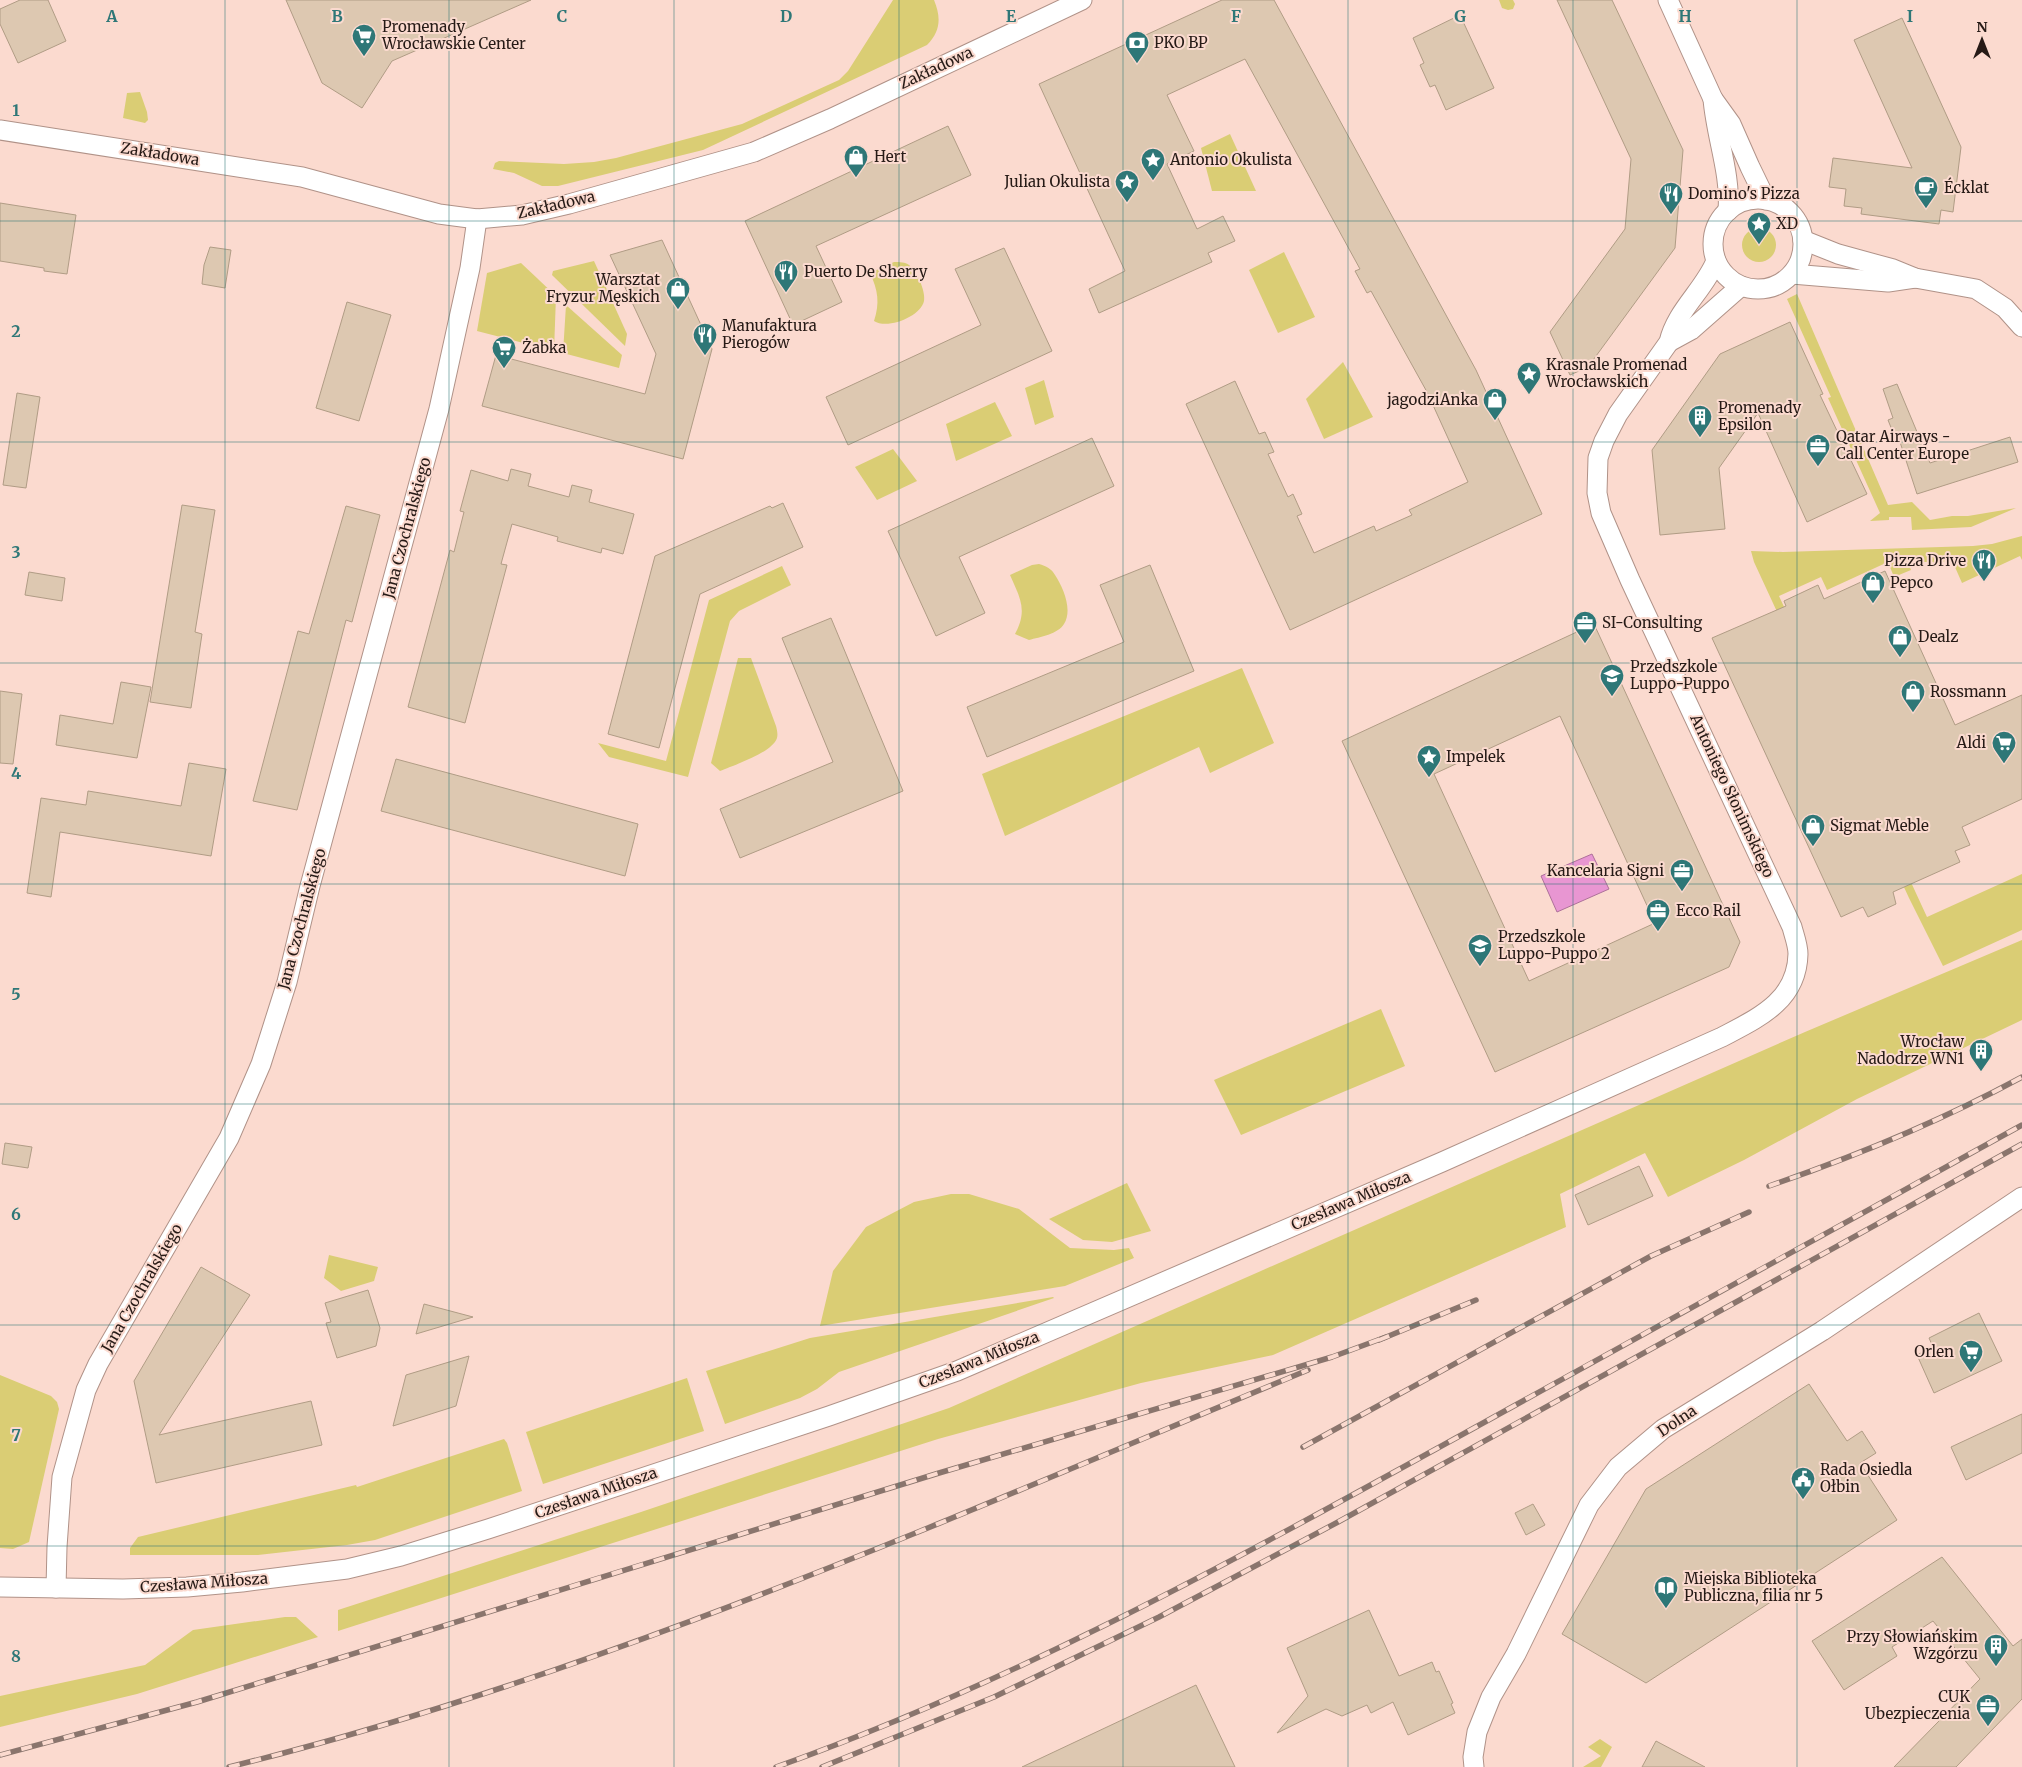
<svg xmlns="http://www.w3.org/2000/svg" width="2022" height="1767" font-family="Merriweather,serif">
<rect width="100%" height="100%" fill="#fbdacf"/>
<g fill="#dacd74">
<path d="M893 0H934C941 17 941 31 927 45L703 150 558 186H542L514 173 493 169 495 163 499 161 564 164 594 162 616 158 742 124 839 80 848 71Z"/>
<path d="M1499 0H1513L1515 4 1513 9 1508 10 1502 8Z"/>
<path d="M140 92 147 112 148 120 145 123 123 118 127 93Z"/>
<path d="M1230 134 1256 191H1212L1201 148Z"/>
<circle cx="1759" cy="245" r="17"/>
<path d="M1284 252 1315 317 1278 333 1249 270Z"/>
<path d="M594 261 627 334 625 346 552 275 553 271Z"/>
<path d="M894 262C900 262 905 262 909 265 917 271 926 292 924 301 921 316 888 330 874 321 880 303 878 290 870 273Z"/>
<path d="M521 263 556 296 554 351 477 331 487 273Z"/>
<path d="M1797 294 1888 505 1912 502 1930 520 1952 516H1968L2016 508 1971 527 1912 530 1911 517H1889V520L1870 521 1880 513 1828 398 1831 397 1787 299Z"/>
<path d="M566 305 622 355 619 368 563 353Z"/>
<path d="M1343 362 1373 417 1324 439 1306 399Z"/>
<path d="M1044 380 1054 417 1035 425 1025 388Z"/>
<path d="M995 402 1012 436 956 461 946 424Z"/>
<path d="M893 449 917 481 877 500 855 467Z"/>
<path d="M2022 536V560L2020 556 1962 583 1951 558 1935 566 1933 562H1908L1911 570 1894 577 1888 562 1827 590 1821 577 1779 596 1927 917 2022 874V930L1943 966 1909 898 1754 562 1751 551 1783 552 1973 546 1992 544Z"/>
<path d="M1039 564C1046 566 1052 569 1055 575 1063 587 1073 610 1064 624 1058 634 1040 637 1029 640L1015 634C1028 610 1020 598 1010 575L1032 565Z"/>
<path d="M782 566 791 585 739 611 730 621 688 777 609 757 598 743 666 761 709 600Z"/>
<path d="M738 658H751L776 726C777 730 778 734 777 738 772 753 734 765 720 771L711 763Z"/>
<path d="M1242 668 1274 743 1210 773 1199 747 1005 836 982 774Z"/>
<path d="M2022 940V1020L1857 1099 1744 1160 1668 1197 1645 1153 1560 1194 1566 1227 1273 1355 1141 1383 938 1439 338 1631V1610L641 1512 949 1408 1805 1032Z"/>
<path d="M1381 1009 1405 1066 1241 1135 1214 1080Z"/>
<path d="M1127 1183 1151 1231 1112 1242 1083 1240 1049 1219Z"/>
<path d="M951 1194H969L1019 1209 1070 1248 1114 1250 1129 1248 1134 1258 1065 1286 820 1326 833 1271 866 1227 914 1202Z"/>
<path d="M329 1255 378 1267 374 1281 341 1291 324 1278Z"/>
<path d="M1053 1297 1054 1298 839 1372 817 1389 800 1398 725 1424 706 1371 810 1338Z"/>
<path d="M0 1375 51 1396 57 1402 59 1409 29 1542 13 1549 0 1548Z"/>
<path d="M687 1378 704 1431 543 1484 526 1432Z"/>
<path d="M504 1439 507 1443 522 1491 375 1540 347 1545 258 1555H130V1548L138 1537 356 1485 357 1487Z"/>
<path d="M285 1617H296L318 1637 137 1694 0 1727V1696L145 1665 193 1630Z"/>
<path d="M1600 1739 1612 1747 1601 1767H1583L1601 1756 1588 1747Z"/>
</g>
<path fill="#e896d2" stroke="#ae719a" d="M1592 854 1609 889 1557 912 1541 876Z"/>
<g fill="#ddc8b1" stroke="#b09c85" fill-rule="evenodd">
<path d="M20 0H48L66 41 18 63 0 24V9Z"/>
<path d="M286 0H531L392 61 362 108 322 83Z"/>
<path d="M1222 0H1274L1476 370 1542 514 1290 630 1186 404 1235 381 1259 434 1265 432 1274 452 1268 454 1288 497 1293 494 1302 514 1297 516 1314 553 1374 526 1376 531 1412 515 1409 510 1468 482 1427 392 1371 291 1367 293 1355 271 1360 269 1245 59 1167 95 1194 151 1167 164 1197 229 1223 216 1235 241 1208 253 1212 262 1099 313 1089 289 1125 271 1039 84Z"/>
<path d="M1557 0H1612L1683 150 1675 248 1588 367 1570 375 1550 332 1625 229 1631 159Z"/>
<path d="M1460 15 1494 88 1446 110 1435 85 1430 87 1420 65 1424 63 1413 38Z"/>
<path d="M1902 18 1961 147 1953 212 1941 210 1939 224 1861 214 1862 208 1844 206 1846 189 1829 187 1833 158 1912 168 1854 40Z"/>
<path d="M948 126 971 175 816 246 842 302 793 325 745 221Z"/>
<path d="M0 203 76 215 67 274 44 271V268L0 261Z"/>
<path d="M662 240 712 349 683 459 482 406 496 355 645 394 656 354 610 255Z"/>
<path d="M210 247 231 250 225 288 202 284 204 265Z"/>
<path d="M1004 248 1052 351 848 445 826 397 981 325 955 269Z"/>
<path d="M347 302 391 315 359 421 316 408Z"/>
<path d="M1790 322 1823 394 1820 395 1867 494 1807 522 1758 413 1719 468 1725 529 1660 535 1652 450 1720 354Z"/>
<path d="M1897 384 1930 463 2010 437 2018 462 1917 494 1899 439 1896 440 1888 420 1893 418 1883 389Z"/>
<path d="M17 393 40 397 26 488 3 485Z"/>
<path d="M1092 438 1114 486 959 557 985 613 936 636 888 531Z"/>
<path d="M511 469 531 474 528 486 569 497 572 485 592 490 589 502 634 514 623 554 602 548 601 553 557 541 558 537 512 524 501 564 507 565 465 723 408 707 450 550 454 552 464 512 460 511 471 470 508 481Z"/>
<path d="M783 503 803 547 700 594 659 748 608 734 655 556 770 506 772 508Z"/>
<path d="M182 505 215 510 195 632 202 634 191 708 150 702Z"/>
<path d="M346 506 380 515 352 622 346 620 297 810 253 801 298 631 309 634Z"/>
<path d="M1150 565 1194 671 987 757 967 707 1124 642 1100 585Z"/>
<path d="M1885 571 1955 725 2022 695V799L1962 827 1970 845 1955 851 1960 862 1893 892 1896 904 1868 917 1863 907 1841 917 1712 638 1786 606 1784 601 1818 585 1824 599Z"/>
<path d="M29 572 65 578 62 601 25 595Z"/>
<path d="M831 618 903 791 740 858 720 809 833 762 782 638Z"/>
<path d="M1594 624 1740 942 1729 967 1495 1072 1342 741ZM1560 716 1655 923 1529 981 1434 774Z"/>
<path d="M121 682 151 687 137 758 56 745 60 715 113 724Z"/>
<path d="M0 691 22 694 13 764 0 763Z"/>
<path d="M396 759 638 824 625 876 381 811Z"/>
<path d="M189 763 226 769 211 856 60 832 51 897 27 893 41 798 86 805 88 791 181 806Z"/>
<path d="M5 1143 32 1147 28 1168 2 1164Z"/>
<path d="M1639 1166 1653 1196 1588 1225 1575 1195Z"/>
<path d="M201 1267 250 1295 159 1435 311 1401 322 1445 156 1483 134 1381Z"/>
<path d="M368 1290 380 1328 376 1346 337 1358 326 1323 331 1322 325 1303Z"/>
<path d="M424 1304 473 1317 416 1334Z"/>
<path d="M1979 1313 2002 1361 1934 1393 1917 1355 1933 1347 1929 1338Z"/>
<path d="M469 1356 456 1406 393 1426 406 1375Z"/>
<path d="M1809 1384 1847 1441 1862 1431 1876 1453 1860 1463 1897 1520 1646 1683 1562 1634 1646 1489Z"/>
<path d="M2022 1414V1453L1966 1480 1951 1447Z"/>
<path d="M1533 1504 1545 1525 1526 1535 1515 1513Z"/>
<path d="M1942 1557 2013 1646 2022 1639V1699L1956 1767H1894L1980 1679 1933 1621 1892 1647 1897 1656 1844 1690 1812 1641Z"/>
<path d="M1369 1610 1399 1676 1432 1662 1436 1672 1439 1671 1453 1703 1451 1704 1455 1713 1408 1735 1393 1702 1371 1713 1367 1705 1342 1716 1326 1709 1277 1733 1308 1696 1287 1648Z"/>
<path d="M1196 1685 1235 1767H1022L1175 1695Z"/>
<path d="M1656 1741 1705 1767H1642Z"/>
</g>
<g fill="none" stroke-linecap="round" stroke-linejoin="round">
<defs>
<g id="minor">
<path d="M1668 0 1713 99 1731 124 1750 167 1766 200"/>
<path d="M1713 99C1716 137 1731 173 1728 211"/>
<path d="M0 130 302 177 439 214 477 219 522 215 569 204 754 152 830 119 1082 0"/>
<circle cx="1758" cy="244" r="45"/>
<path d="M1803 240 1838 254 1893 269 1915 278 1976 289 2005 308 2022 327"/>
<path d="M1792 274 1888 282 1915 278"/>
<path d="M1669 342 1691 330 1741 286"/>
<path d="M0 1587 123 1589 187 1587 242 1582 347 1569 401 1556 488 1529 829 1416 957 1371 1442 1162 1722 1037C1758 1018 1797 1001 1798 954 1798 945 1794 935 1792 927L1630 580 1601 513 1597 493 1598 458 1604 441 1618 414 1669 342C1676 311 1704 290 1716 261"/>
<path d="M56 1588 57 1547 62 1477 86 1390 98 1364 229 1138 261 1064 287 982 310 886 439 409 470 268 477 219"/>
<path d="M1474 1767 1473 1757 1477 1732 1491 1697 1516 1654 1589 1505 1618 1467 1663 1429 1822 1331 2022 1197"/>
</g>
</defs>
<use href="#minor" stroke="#b09288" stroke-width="21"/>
<use href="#minor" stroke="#fff" stroke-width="19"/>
<defs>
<g id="rail">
<path d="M1769 1186C1856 1156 1941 1121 2022 1077"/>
<path d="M1379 1340 1476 1300"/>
<path d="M1303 1447 1651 1256 1749 1212"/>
<path d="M0 1755 197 1702 939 1473 1332 1357 1386 1337"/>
<path d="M229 1767C602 1675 954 1516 1308 1370"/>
<path d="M776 1767C1007 1685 1222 1567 1436 1449 1631 1341 1826 1233 2022 1125"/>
<path d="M822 1767 994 1697 1159 1617 1338 1522 2022 1144"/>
</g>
</defs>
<use href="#rail" stroke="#8a756d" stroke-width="5.5"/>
<use href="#rail" stroke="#fbdacf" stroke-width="4" stroke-dasharray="11" stroke-linecap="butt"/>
</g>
<path fill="none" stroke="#2e7777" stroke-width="1" stroke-opacity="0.55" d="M225 0V1767M449 0V1767M674 0V1767M899 0V1767M1123 0V1767M1348 0V1767M1573 0V1767M1797 0V1767M0 221H2022M0 442H2022M0 663H2022M0 884H2022M0 1104H2022M0 1325H2022M0 1546H2022"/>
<defs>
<symbol id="supermarket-pin" viewBox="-11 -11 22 30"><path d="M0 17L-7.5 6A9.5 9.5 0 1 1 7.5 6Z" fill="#2e7777" stroke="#fbdacf"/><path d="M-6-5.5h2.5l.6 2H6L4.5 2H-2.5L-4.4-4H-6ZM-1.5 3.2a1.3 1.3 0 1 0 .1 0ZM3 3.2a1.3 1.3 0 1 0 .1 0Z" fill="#fff"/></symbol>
<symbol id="bank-pin" viewBox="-11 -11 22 30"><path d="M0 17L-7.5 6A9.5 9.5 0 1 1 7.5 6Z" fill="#2e7777" stroke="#fbdacf"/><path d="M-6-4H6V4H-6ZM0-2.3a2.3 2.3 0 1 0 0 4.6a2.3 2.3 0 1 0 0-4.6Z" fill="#fff"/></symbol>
<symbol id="shop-pin" viewBox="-11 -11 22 30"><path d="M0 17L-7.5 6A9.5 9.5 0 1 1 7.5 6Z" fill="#2e7777" stroke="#fbdacf"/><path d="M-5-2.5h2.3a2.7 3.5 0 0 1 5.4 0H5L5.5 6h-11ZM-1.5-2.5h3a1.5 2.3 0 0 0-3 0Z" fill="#fff"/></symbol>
<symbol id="sight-pin" viewBox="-11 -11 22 30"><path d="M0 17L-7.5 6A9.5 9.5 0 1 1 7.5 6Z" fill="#2e7777" stroke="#fbdacf"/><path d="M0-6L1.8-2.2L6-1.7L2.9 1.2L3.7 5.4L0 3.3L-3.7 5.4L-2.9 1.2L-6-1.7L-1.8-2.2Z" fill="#fff"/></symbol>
<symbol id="cafe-pin" viewBox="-11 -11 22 30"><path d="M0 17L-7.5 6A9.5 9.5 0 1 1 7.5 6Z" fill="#2e7777" stroke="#fbdacf"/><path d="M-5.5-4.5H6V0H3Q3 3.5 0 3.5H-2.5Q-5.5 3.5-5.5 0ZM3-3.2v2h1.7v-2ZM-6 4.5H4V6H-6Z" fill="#fff"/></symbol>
<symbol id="restaurant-pin" viewBox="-11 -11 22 30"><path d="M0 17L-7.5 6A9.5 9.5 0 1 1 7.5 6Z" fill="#2e7777" stroke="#fbdacf"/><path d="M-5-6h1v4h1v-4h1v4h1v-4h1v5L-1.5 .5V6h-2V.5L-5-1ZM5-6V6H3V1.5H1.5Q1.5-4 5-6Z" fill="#fff"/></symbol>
<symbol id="building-pin" viewBox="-11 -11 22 30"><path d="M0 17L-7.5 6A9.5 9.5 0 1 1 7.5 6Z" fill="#2e7777" stroke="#fbdacf"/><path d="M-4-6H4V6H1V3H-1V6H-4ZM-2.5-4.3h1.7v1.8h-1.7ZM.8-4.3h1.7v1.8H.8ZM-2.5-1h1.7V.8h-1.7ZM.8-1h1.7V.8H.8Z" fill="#fff"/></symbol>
<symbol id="office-pin" viewBox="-11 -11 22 30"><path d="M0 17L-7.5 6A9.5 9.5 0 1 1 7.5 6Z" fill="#2e7777" stroke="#fbdacf"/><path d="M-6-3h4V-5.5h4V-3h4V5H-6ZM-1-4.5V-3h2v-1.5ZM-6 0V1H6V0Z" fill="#fff"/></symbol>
<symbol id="school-pin" viewBox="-11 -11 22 30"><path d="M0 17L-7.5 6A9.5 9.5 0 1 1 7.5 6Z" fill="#2e7777" stroke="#fbdacf"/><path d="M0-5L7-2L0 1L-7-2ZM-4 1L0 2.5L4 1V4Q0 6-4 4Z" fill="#fff"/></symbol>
<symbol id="civic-pin" viewBox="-11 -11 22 30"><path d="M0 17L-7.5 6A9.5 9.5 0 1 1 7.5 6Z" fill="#2e7777" stroke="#fbdacf"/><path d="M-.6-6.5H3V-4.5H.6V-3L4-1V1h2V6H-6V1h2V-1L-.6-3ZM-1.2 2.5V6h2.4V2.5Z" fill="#fff"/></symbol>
<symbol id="library-pin" viewBox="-11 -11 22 30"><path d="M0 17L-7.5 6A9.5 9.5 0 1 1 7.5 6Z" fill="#2e7777" stroke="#fbdacf"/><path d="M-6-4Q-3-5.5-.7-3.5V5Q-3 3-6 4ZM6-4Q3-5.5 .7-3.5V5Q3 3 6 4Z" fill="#fff"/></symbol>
</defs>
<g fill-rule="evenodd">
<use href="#supermarket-pin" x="350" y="22" width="28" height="38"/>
<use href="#bank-pin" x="1123" y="29" width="28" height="38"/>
<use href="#shop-pin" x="842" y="143" width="28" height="38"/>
<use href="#sight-pin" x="1139" y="146" width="28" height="38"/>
<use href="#sight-pin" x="1113" y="168" width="28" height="38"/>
<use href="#cafe-pin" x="1912" y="174" width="28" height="38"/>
<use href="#restaurant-pin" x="1657" y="180" width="28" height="38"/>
<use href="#sight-pin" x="1745" y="210" width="28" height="38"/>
<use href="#restaurant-pin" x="772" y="258" width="28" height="38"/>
<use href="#shop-pin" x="664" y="275" width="28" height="38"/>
<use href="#restaurant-pin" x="691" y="321" width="28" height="38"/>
<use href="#supermarket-pin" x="490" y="334" width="28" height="38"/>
<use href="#sight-pin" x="1515" y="360" width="28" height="38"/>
<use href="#shop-pin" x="1481" y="386" width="28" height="38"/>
<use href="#building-pin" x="1686" y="403" width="28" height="38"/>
<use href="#office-pin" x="1804" y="432" width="28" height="38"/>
<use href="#restaurant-pin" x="1970" y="547" width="28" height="38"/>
<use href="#shop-pin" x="1859" y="569" width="28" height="38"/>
<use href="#office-pin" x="1571" y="609" width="28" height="38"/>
<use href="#shop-pin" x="1886" y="623" width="28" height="38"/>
<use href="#school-pin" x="1598" y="662" width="28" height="38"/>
<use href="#shop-pin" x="1899" y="678" width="28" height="38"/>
<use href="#supermarket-pin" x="1990" y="729" width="28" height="38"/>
<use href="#sight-pin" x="1415" y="743" width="28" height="38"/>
<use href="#shop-pin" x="1799" y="812" width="28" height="38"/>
<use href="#office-pin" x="1668" y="857" width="28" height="38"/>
<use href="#office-pin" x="1644" y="897" width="28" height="38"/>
<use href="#school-pin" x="1466" y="932" width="28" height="38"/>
<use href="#building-pin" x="1967" y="1037" width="28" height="38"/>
<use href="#supermarket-pin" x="1957" y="1338" width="28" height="38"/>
<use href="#civic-pin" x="1789" y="1465" width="28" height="38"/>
<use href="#library-pin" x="1652" y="1574" width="28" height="38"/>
<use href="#building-pin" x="1982" y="1632" width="28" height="38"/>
<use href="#office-pin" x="1974" y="1692" width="28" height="38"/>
</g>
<g text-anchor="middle" stroke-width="4" stroke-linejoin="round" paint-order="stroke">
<g font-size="15" fill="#261a16" stroke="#fbdacf" text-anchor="start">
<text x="382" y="32">Promenady<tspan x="382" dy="17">Wrocławskie Center</tspan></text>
<text x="1154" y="48">PKO BP</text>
<text x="874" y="162">Hert</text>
<text x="1170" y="165">Antonio Okulista</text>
<text x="1110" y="187" text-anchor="end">Julian Okulista</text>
<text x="1944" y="193">Écklat</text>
<text x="1688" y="199">Domino's Pizza</text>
<text x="1776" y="229">XD</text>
<text x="804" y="277">Puerto De Sherry</text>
<text x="660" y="285" text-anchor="end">Warsztat<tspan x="660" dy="17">Fryzur Męskich</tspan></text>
<text x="722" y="331">Manufaktura<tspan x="722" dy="17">Pierogów</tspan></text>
<text x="522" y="353">Żabka</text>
<text x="1546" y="370">Krasnale Promenad<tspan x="1546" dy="17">Wrocławskich</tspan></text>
<text x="1478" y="405" text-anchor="end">jagodziAnka</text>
<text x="1718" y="413">Promenady<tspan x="1718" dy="17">Epsilon</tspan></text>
<text x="1836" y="442">Qatar Airways -<tspan x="1836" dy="17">Call Center Europe</tspan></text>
<text x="1966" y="566" text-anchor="end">Pizza Drive</text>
<text x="1890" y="588">Pepco</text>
<text x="1602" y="628">SI-Consulting</text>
<text x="1918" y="642">Dealz</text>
<text x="1630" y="672">Przedszkole<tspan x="1630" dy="17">Luppo-Puppo</tspan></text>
<text x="1930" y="697">Rossmann</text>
<text x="1986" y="748" text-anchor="end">Aldi</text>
<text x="1446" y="762">Impelek</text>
<text x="1830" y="831">Sigmat Meble</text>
<text x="1664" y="876" text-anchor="end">Kancelaria Signi</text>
<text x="1676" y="916">Ecco Rail</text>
<text x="1498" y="942">Przedszkole<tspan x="1498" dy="17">Luppo-Puppo 2</tspan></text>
<text x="1964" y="1047" text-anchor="end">Wrocław<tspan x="1964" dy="17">Nadodrze WN1</tspan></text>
<text x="1954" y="1357" text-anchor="end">Orlen</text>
<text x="1820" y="1475">Rada Osiedla<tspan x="1820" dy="17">Ołbin</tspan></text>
<text x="1684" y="1584">Miejska Biblioteka<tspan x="1684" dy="17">Publiczna, filia nr 5</tspan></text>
<text x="1978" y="1642" text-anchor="end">Przy Słowiańskim<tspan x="1978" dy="17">Wzgórzu</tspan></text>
<text x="1970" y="1702" text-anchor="end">CUK<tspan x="1970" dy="17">Ubezpieczenia</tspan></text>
</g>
<g font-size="15" fill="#261a16" stroke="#fbdacf">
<text transform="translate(936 68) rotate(-25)" y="5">Zakładowa</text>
<text transform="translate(160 154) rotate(9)" y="5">Zakładowa</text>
<text transform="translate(556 205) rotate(-13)" y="5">Zakładowa</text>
<text transform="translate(407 528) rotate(-75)" y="5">Jana Czochralskiego</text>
<text transform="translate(1732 796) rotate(65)" y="5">Antoniego Słonimskiego</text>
<text transform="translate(302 919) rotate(-75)" y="5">Jana Czochralskiego</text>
<text transform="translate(1351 1201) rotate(-23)" y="5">Czesława Miłosza</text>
<text transform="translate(142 1288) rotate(-60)" y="5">Jana Czochralskiego</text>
<text transform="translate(979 1360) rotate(-22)" y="5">Czesława Miłosza</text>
<text transform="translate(1677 1421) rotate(-34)" y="5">Dolna</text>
<text transform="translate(596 1493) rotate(-19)" y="5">Czesława Miłosza</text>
<text transform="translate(204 1583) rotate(-4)" y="5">Czesława Miłosza</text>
</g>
</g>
<g font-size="16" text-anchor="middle" font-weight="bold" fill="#2e7777" stroke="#fbdacf" stroke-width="4" stroke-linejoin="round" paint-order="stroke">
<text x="112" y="22">A</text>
<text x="337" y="22">B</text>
<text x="562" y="22">C</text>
<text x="786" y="22">D</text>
<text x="1011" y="22">E</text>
<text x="1236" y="22">F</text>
<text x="1460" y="22">G</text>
<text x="1685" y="22">H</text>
<text x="1910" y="22">I</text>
<text x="16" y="116">1</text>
<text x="16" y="337">2</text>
<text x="16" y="558">3</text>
<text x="16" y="779">4</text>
<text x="16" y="1000">5</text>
<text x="16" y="1220">6</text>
<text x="16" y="1441">7</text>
<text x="16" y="1662">8</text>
</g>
<g transform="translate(1982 40)" stroke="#fbdacf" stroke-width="4" paint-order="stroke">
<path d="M0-4L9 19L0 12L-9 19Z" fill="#261a16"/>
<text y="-8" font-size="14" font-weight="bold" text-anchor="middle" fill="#261a16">N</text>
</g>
</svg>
